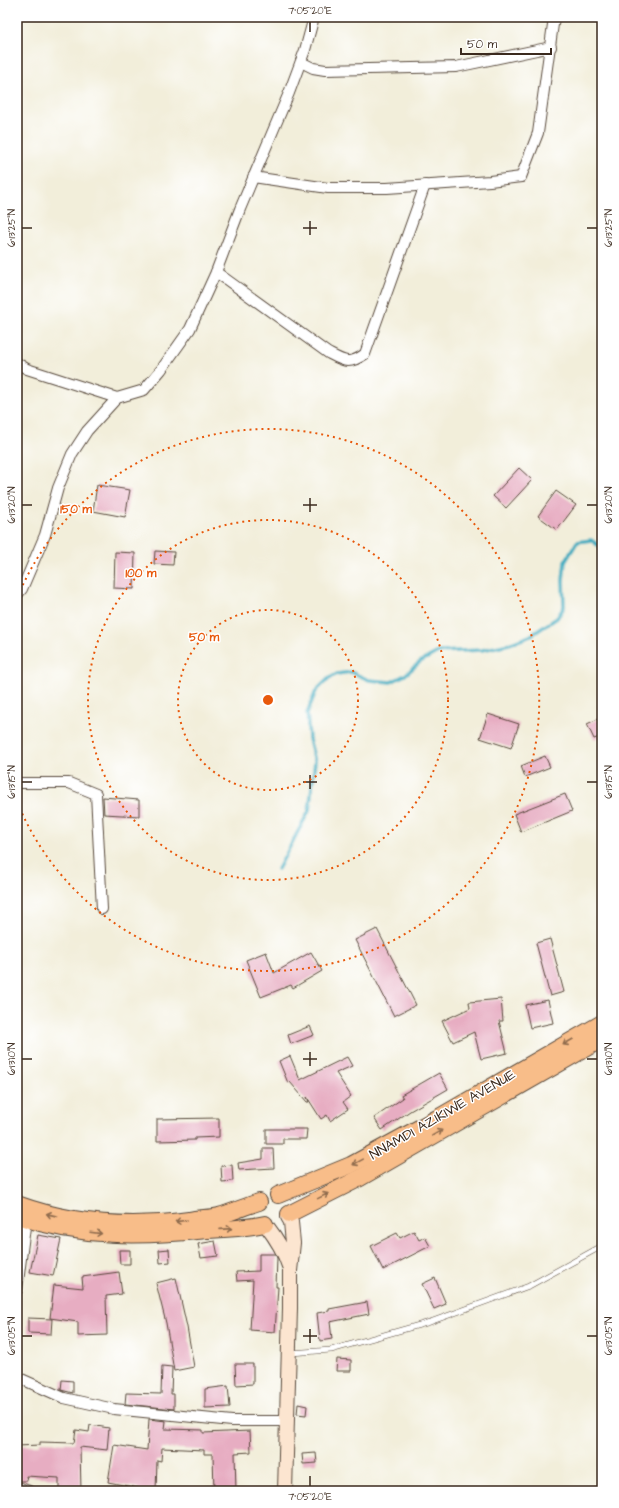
<svg xmlns="http://www.w3.org/2000/svg" width="619" height="1508" font-family="'Architects Daughter',sans-serif">
<rect width="100%" height="100%" fill="#fff"/>
<filter id="ink" filterUnits="userSpaceOnUse"><feTurbulence type="fractalNoise" baseFrequency=".025" numOctaves="2"/><feDisplacementMap in="SourceGraphic" scale="8" xChannelSelector="R" yChannelSelector="G"/><feConvolveMatrix kernelMatrix="1 2 1 2 8 2 1 2 1" color-interpolation-filters="sRGB"/></filter>
<filter id="wash" filterUnits="userSpaceOnUse"><feTurbulence type="fractalNoise" baseFrequency=".012" numOctaves="4" result="noise"/><feDisplacementMap in="SourceGraphic" scale="16" xChannelSelector="R" yChannelSelector="G"/><feGaussianBlur stdDeviation="0.9" result="paint"/><feColorMatrix in="noise" values="0 0 0 0 0 0 0 0 0 0 0 0 0 0 0 0 0 1.4 0 .05"/><feComposite in="paint" operator="in"/></filter>
<g filter="url(#wash)">
<rect width="100%" height="100%" fill="#f2eeda"/>
<g fill="none" stroke-linecap="round" stroke-linejoin="round">
<path stroke="#41acc0" stroke-width="3.5" d="M278 869 309 811 315 761 309 739 307 713 316 691 328 679 337 674 351 672 369 680 391 682 405 675 420 662 438 652 482 650 509 644 530 636 557 618 564 607 563 580 565 562 577 542 591 540 602 548"/>
</g>
<g id="blocks">
<g fill="#e7adc2">
<path d="M519 468 532 480 506 508 493 496Z"/>
<path d="M97 485 130 490 125 517 93 511Z"/>
<path d="M556 491 576 505 557 530 538 516Z"/>
<path d="M155 551 174 552 173 565 154 564Z"/>
<path d="M115 552 135 553 134 589 114 588Z"/>
<path d="M488 714 519 724 511 748 480 738Z"/>
<path d="M602 717V736L594 739 587 724Z"/>
<path d="M545 756 550 767 525 777 521 766Z"/>
<path d="M565 794 572 811 521 832 514 814Z"/>
<path d="M103 797 139 800V816L104 814Z"/>
<path d="M377 929 416 1005 394 1016 355 940Z"/>
<path d="M550 939 564 992 550 996 536 943Z"/>
<path d="M266 952 274 973 311 952 322 971 293 988 291 985 261 997 246 960Z"/>
<path d="M501 999 503 1021H499L507 1053 481 1059 474 1032 453 1042 442 1021 470 1008 469 1002Z"/>
<path d="M548 1000 553 1023 530 1028 525 1005Z"/>
<path d="M310 1026 314 1035 291 1044 288 1035Z"/>
<path d="M290 1056 300 1080 347 1057 352 1066 336 1073 351 1096 343 1102 348 1109 330 1121 327 1115 321 1119 307 1097 309 1102H307L290 1082 288 1083 279 1061Z"/>
<path d="M439 1073 448 1089 410 1111 382 1130 374 1118 403 1098 401 1095Z"/>
<path d="M219 1118V1137L195 1138V1140L157 1141V1119Z"/>
<path d="M266 1129H307L306 1139H283V1144H266Z"/>
<path d="M263 1148H273L274 1168 239 1170 238 1163 263 1159Z"/>
<path d="M232 1165 233 1181 222 1182 221 1166Z"/>
<path d="M414 1231 419 1240 425 1237 430 1246 383 1270 371 1246 397 1233 400 1238Z"/>
<path d="M38 1235 61 1239 53 1276 30 1272Z"/>
<path d="M215 1241 218 1256 201 1258 198 1244Z"/>
<path d="M169 1249 170 1262 160 1263 159 1250Z"/>
<path d="M119 1250H130V1264H120Z"/>
<path d="M259 1254H275L277 1258 276 1287H278L275 1332 250 1330 253 1280 237 1281 236 1272 259 1271Z"/>
<path d="M119 1272 122 1294 106 1296 107 1335 78 1336V1322L50 1318 54 1285 83 1288 82 1277Z"/>
<path d="M176 1278 187 1327 194 1367 174 1371 166 1323 156 1283Z"/>
<path d="M435 1278 446 1304 434 1309 422 1284Z"/>
<path d="M367 1302 369 1314 330 1322 332 1339 320 1341 317 1313 329 1311V1309Z"/>
<path d="M28 1318 52 1319 51 1334 28 1333Z"/>
<path d="M337 1359 351 1360V1371H336Z"/>
<path d="M235 1364H253V1384L236 1385Z"/>
<path d="M162 1366 172 1367 171 1394H174V1409L125 1404 126 1393 161 1394Z"/>
<path d="M62 1380 73 1381V1393L61 1390Z"/>
<path d="M228 1386 230 1407 205 1408V1389Z"/>
<path d="M298 1404 307 1406 306 1415 297 1414Z"/>
<path d="M149 1419 166 1421 165 1429 203 1430V1433L250 1431 251 1452 235 1453 236 1491H214L213 1454H204V1450L162 1448 161 1461 157 1460 156 1491H138V1488L108 1482 114 1445 147 1450Z"/>
<path d="M90 1425 109 1428 107 1450 80 1447 81 1491H59V1478L26 1476 27 1481H17V1446L40 1445V1442L74 1443 76 1430 89 1432Z"/>
<path d="M316 1453 317 1463 303 1464 302 1454Z"/>
</g>
</g>
</g>
<g filter="url(#ink)">
<use href="#blocks" fill-opacity="0" stroke="#56473a" stroke-width="1"/>
<g fill="none" stroke-linecap="round" stroke-linejoin="round">
<defs>
<path id="service" d="M290 1353 331 1350 430 1322 529 1286 602 1246"/>
<g id="minor">
<path d="M301 62 313 68 325 70 456 67 551 47"/>
<path d="M253 177 328 188H387L490 181 521 177 538 133 554 17"/>
<path d="M216 272 328 353C345 362 349 365 365 354L425 185"/>
<path d="M17 363 27 369 117 398 144 390 161 370 190 329 216 272 240 209 289 93 305 50 314 17"/>
<path d="M17 595 22 589 45 535 58 488 72 454 87 431 117 398"/>
<path d="M17 783H69L96 794 102 909"/>
<path d="M17 1290 26 1219"/>
<path d="M17 1377 64 1398 114 1409 232 1421H287"/>
<path d="M17 1487 29 1491"/>
</g>
<g id="secondary">
<path d="M266 1225C276 1238 284 1250 289 1266"/>
<path d="M285 1491 290 1308V1271L293 1243 291 1222 288 1217"/>
</g>
<g id="primary">
<path d="M278 1195 351 1165 441 1116 602 1023"/>
<path d="M17 1204C72 1224 131 1228 189 1220 198 1218 209 1218 219 1216 233 1212 246 1206 259 1202"/>
<path d="M289 1214 360 1178 602 1039"/>
<path d="M17 1216C81 1238 141 1237 207 1230 226 1229 246 1228 265 1224"/>
</g>
</defs>
<use href="#service" stroke="#56473a" stroke-width="6"/>
<use href="#minor" stroke="#56473a" stroke-width="12"/>
<use href="#secondary" stroke="#56473a" stroke-width="16"/>
<use href="#primary" stroke="#56473a" stroke-width="18"/>
<use href="#service" stroke="#fff" stroke-width="5"/>
<use href="#minor" stroke="#fff" stroke-width="10"/>
<use href="#secondary" stroke="#fce5d0" stroke-width="14"/>
<use href="#primary" stroke="#f8bd89" stroke-width="16"/>
</g>
<defs><path id="oneway-shaft" d="M-6 0H5M1.5-3L5.5 0L1.5 3" fill="none" stroke-width="1.6" stroke-linecap="round" stroke-linejoin="round"/></defs>
<g stroke="#906c4e">
<use href="#oneway-shaft" transform="translate(568 1042) rotate(150)"/>
<use href="#oneway-shaft" transform="translate(437 1133) rotate(-30)"/>
<use href="#oneway-shaft" transform="translate(358 1162) rotate(151)"/>
<use href="#oneway-shaft" transform="translate(323 1196) rotate(-26)"/>
<use href="#oneway-shaft" transform="translate(52 1215) rotate(-167)"/>
<use href="#oneway-shaft" transform="translate(181 1221) rotate(173)"/>
<use href="#oneway-shaft" transform="translate(226 1229) rotate(-4)"/>
<use href="#oneway-shaft" transform="translate(96 1233) rotate(7)"/>
</g>
</g>
<path fill="none" stroke="#3b2a1e" stroke-width="1.5" d="M310 22V32M310 221V235M22 228H32M303 228H317M587 228H597M310 498V512M22 505H32M303 505H317M587 505H597M310 775V789M22 782H32M303 782H317M587 782H597M310 1052V1066M22 1059H32M303 1059H317M587 1059H597M310 1329V1343M22 1336H32M303 1336H317M587 1336H597M310 1476V1486"/>
<g fill="none" stroke="#e8590c" stroke-width="2" stroke-dasharray="2 4">
<circle cx="268" cy="700" r="90"/>
<circle cx="268" cy="700" r="180"/>
<path d="M18 596A271 271 0 1 1 18 804"/>
</g>
<g text-anchor="middle" stroke-width="3" stroke-linejoin="round" paint-order="stroke">
<g font-size="14" fill="#3b2a1e" stroke="#fff">
<text transform="translate(442 1114) rotate(-30)" y="5">NNAMDI AZIKIWE AVENUE</text>
</g>
</g>
<circle cx="268" cy="700" r="6" fill="#e8590c" stroke="#fff" stroke-width="2"/>
<g font-size="12" text-anchor="middle" font-weight="bold" fill="#e8590c" stroke="#fff" stroke-width="3" stroke-linejoin="round" paint-order="stroke">
<text x="76" y="513">150 m</text>
<text x="141" y="577">100 m</text>
<text x="204" y="641">50 m</text>
</g>
<rect width="619" height="1508" fill="none" stroke="#fff" stroke-width="44"/>
<path d="M461 48v6h90v-6" fill="none" stroke="#3b2a1e" stroke-width="2"/>
<text x="467" y="48" font-size="12" fill="#3b2a1e" stroke="#ffffff" stroke-width="3" paint-order="stroke">50 m</text>
<rect x="22" y="22" width="575" height="1464" fill="none" stroke="#3b2a1e" stroke-width="1.5"/>
<g font-size="10" text-anchor="middle" fill="#3b2a1e">
<text x="310" y="14">7°05'20"E</text>
<text transform="translate(11 228) rotate(-90)" y="4">6°13'25"N</text>
<text transform="translate(608 228) rotate(-90)" y="4">6°13'25"N</text>
<text transform="translate(11 505) rotate(-90)" y="4">6°13'20"N</text>
<text transform="translate(608 505) rotate(-90)" y="4">6°13'20"N</text>
<text transform="translate(11 782) rotate(-90)" y="4">6°13'15"N</text>
<text transform="translate(608 782) rotate(-90)" y="4">6°13'15"N</text>
<text transform="translate(11 1059) rotate(-90)" y="4">6°13'10"N</text>
<text transform="translate(608 1059) rotate(-90)" y="4">6°13'10"N</text>
<text transform="translate(11 1336) rotate(-90)" y="4">6°13'05"N</text>
<text transform="translate(608 1336) rotate(-90)" y="4">6°13'05"N</text>
<text x="310" y="1500">7°05'20"E</text>
</g>
</svg>
